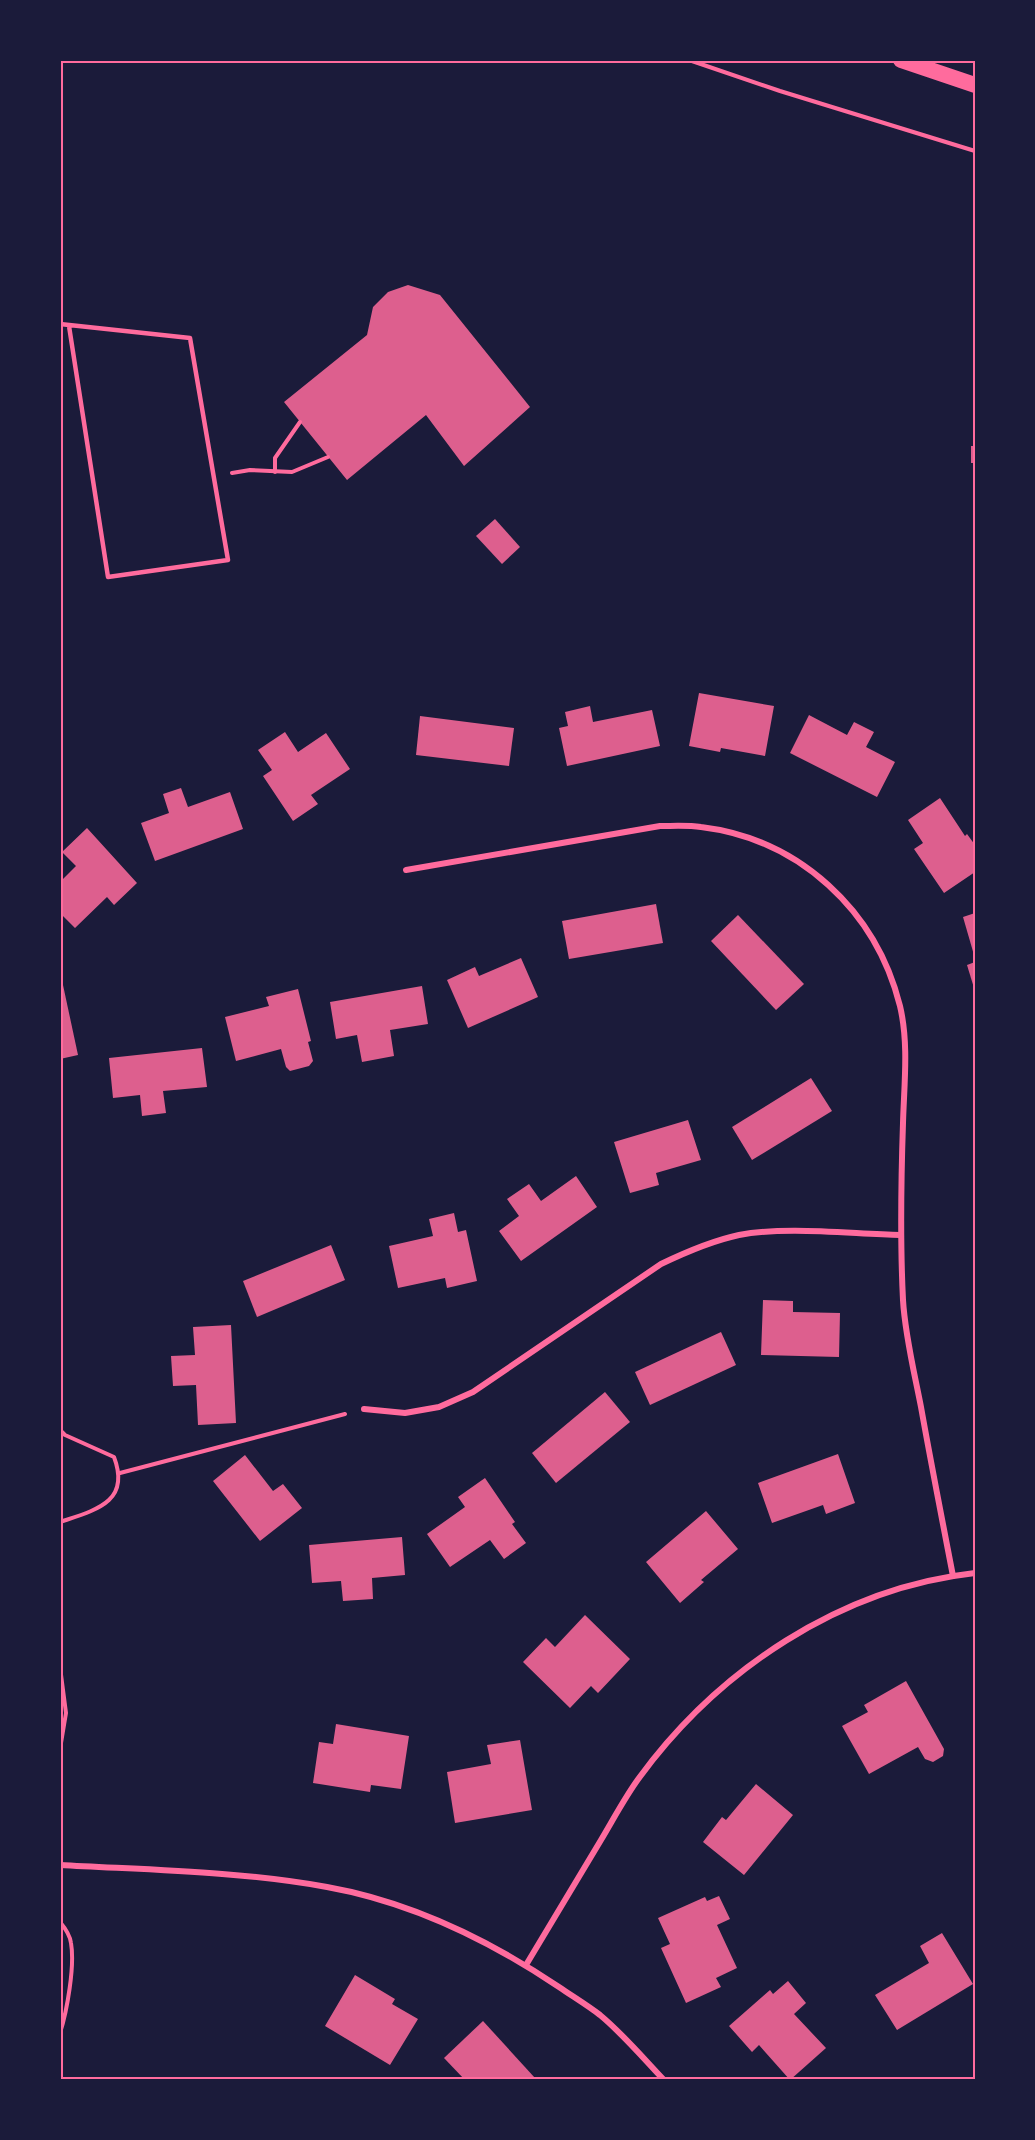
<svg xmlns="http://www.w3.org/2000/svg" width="1035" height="2140" font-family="'Alegreya Sans',sans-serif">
<rect width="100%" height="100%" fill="#1b1b3a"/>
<g fill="#dd5f8e">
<path d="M408 285 440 295 530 407 464 466 426 415 347 480 284 402 367 335 373 307 388 292Z"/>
<rect x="971" y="446" width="4" height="17"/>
<path d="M495 519 520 547 502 564 476 536Z"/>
<path d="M699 693 774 706 765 756 721 748 720 752 689 746Z"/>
<path d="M590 706 593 722 652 710 660 746 567 766 559 728 568 726 565 712Z"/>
<path d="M809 715 847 735 854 722 874 732 866 747 895 762 877 797 790 753Z"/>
<path d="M420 716 514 728 509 766 416 755Z"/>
<path d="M285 732 298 752 326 733 350 769 311 795 318 804 293 821 263 776 272 770 258 750Z"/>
<path d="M181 788 188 807 230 792 243 829 155 861 141 823 169 813 163 794Z"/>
<path d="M940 798 965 836 967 834 975 845V872L944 893 914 849 923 843 908 820Z"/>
<path d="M87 828 137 883 114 905 107 897 75 928 60 913V882L76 866 62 852Z"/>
<path d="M656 904 663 943 569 959 562 921Z"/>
<path d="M975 913V955H974L963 917Z"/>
<path d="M738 915 804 984 776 1010 711 941Z"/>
<path d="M521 958 538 997 468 1028 447 980 475 967 479 976Z"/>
<path d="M975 962V988H974L967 965Z"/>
<path d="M60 971 78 1055 60 1059Z"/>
<path d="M422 986 428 1024 390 1030 394 1056 362 1062 357 1035 336 1039 330 1002Z"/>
<path d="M298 989 311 1041 308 1042 313 1061 309 1066 290 1071 286 1067 281 1049 236 1061 225 1017 269 1006 266 997Z"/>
<path d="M202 1048 207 1087 163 1091 166 1113 142 1116 140 1095 113 1098 109 1058Z"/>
<path d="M811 1078 832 1111 752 1160 732 1127Z"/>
<path d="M688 1120 701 1160 656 1173 659 1185 630 1193 614 1142Z"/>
<path d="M576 1176 597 1207 521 1261 499 1231 519 1216 507 1199 529 1184 541 1201Z"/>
<path d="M454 1213 458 1232 466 1230 477 1281 447 1288 445 1278 398 1288 389 1246 433 1236 429 1219Z"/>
<path d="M331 1245 345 1280 257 1317 243 1281Z"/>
<path d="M763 1300 793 1301V1312L840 1313 839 1357 761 1355Z"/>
<path d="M231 1325 236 1423 198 1425 196 1385 173 1386 171 1356 195 1355 193 1327Z"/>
<path d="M721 1332 736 1365 650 1405 635 1372Z"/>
<path d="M605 1392 630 1422 556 1483 532 1453Z"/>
<path d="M838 1454 855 1503 826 1514 823 1505 772 1523 758 1483Z"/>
<path d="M245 1455 273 1491 283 1484 302 1508 260 1541 213 1481Z"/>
<path d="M485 1478 515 1522 512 1524 526 1543 504 1559 490 1540 450 1567 427 1534 465 1507 458 1497Z"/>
<path d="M706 1511 738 1549 701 1580 704 1582 680 1603 646 1562Z"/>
<path d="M402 1537 405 1575 372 1578 373 1599 343 1601 341 1581 312 1583 309 1545Z"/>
<path d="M585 1615 630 1659 598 1693 591 1686 570 1708 523 1662 546 1638 555 1647Z"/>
<path d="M906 1681 944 1749 943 1756 933 1762 925 1759 918 1747 869 1774 842 1726 868 1712 864 1705Z"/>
<path d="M336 1724 409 1736 401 1789 371 1785 370 1792 313 1783 319 1742 333 1744Z"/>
<path d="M520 1740 532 1810 455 1823 447 1772 491 1764 487 1745Z"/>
<path d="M756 1784 793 1815 744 1875 703 1842 722 1817 726 1820Z"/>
<path d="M719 1896 730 1919 717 1925 737 1968 716 1978 721 1987 686 2003 661 1948 670 1944 658 1918 705 1897 707 1901Z"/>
<path d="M942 1933 973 1984 897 2030 875 1995 929 1963 920 1946Z"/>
<path d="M355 1975 395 1999 392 2004 418 2019 390 2065 325 2026Z"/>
<path d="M788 1981 806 2003 794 2014 826 2048 790 2080 759 2045 752 2052 729 2026 770 1990 773 1994Z"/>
<path d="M483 2021 535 2078 533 2080H465L444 2058Z"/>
</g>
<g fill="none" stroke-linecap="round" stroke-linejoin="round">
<g stroke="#ff6b9d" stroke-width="4">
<path d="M689 60 780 91 975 151"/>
<path d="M275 472V458L300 422"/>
<path d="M232 473 250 470 292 472 328 457"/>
<path d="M60 1430 65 1435 114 1457C131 1502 96 1510 60 1522"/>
<path d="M120 1473 345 1414"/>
<path d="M60 1667 66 1713 60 1749"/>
<path d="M60 1922C65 1928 70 1935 71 1943 75 1966 67 2011 60 2033"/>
</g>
<path stroke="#ff6b9d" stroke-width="4.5" d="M60 324 190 338 228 560 108 577 69 326"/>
<g stroke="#ff6b9d" stroke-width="6">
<path d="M406 870 660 826C673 826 688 825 701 827 799 839 876 910 900 1006 909 1044 904 1085 903 1123 901 1182 900 1241 903 1300 905 1335 914 1371 921 1407 931 1463 942 1519 953 1576"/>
<path d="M364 1409 405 1413 439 1407 473 1392 661 1264C686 1252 711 1241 739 1235 786 1226 851 1234 900 1235"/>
<path d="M60 1865C149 1870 239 1871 327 1887 411 1902 489 1940 559 1987 572 1996 587 2005 600 2015 623 2034 643 2058 664 2080"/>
<path d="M526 1965C551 1923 576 1882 601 1840 613 1820 625 1797 639 1778 718 1670 840 1588 975 1573"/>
</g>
<path stroke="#ff6b9d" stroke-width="16" d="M901 60 975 85"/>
</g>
<rect width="1035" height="2140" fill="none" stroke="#1b1b3a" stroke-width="123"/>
<rect x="62" y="62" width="912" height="2016" fill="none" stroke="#ff6b9d" stroke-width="2"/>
</svg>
